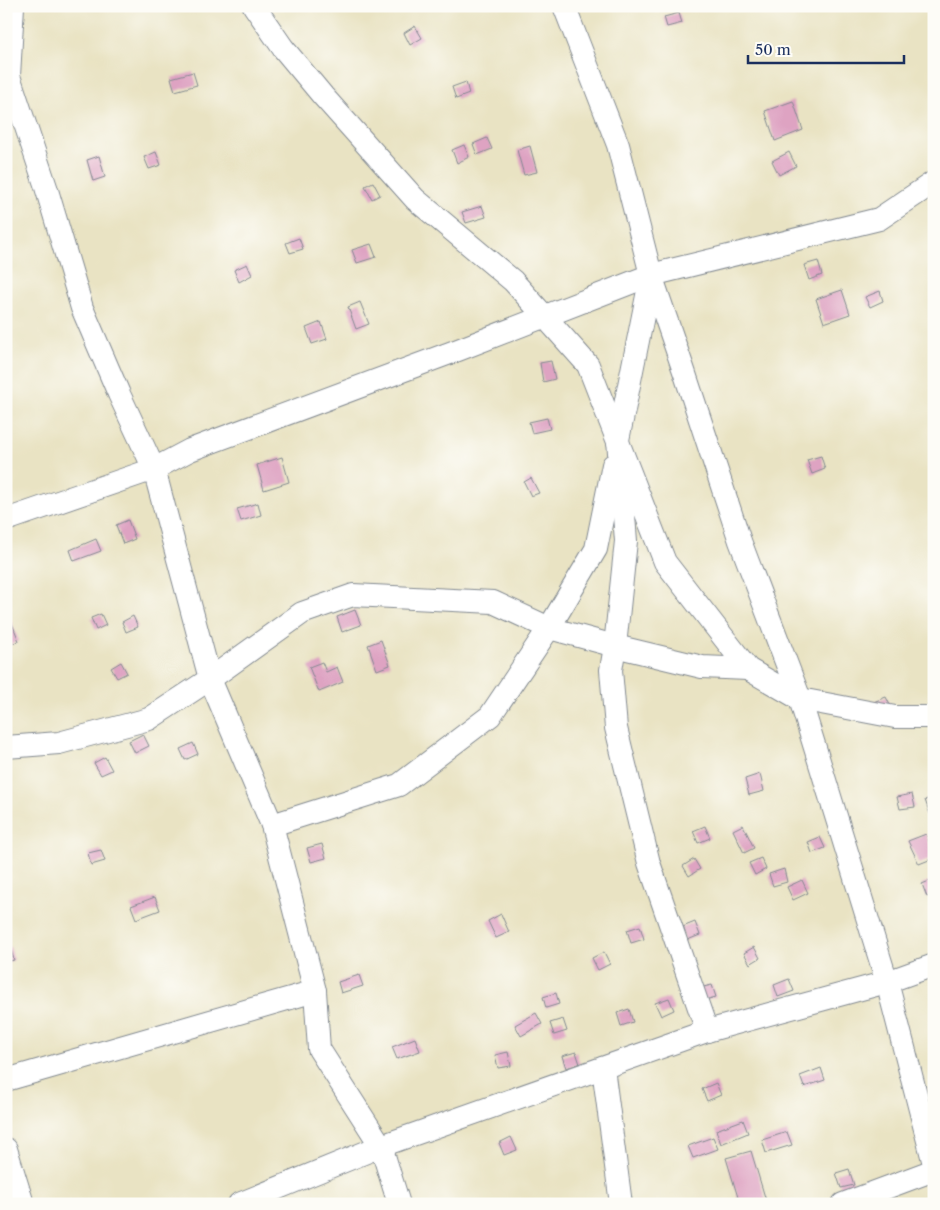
<svg xmlns="http://www.w3.org/2000/svg" width="940" height="1210" font-family="'Libre Caslon Text',serif">
<rect width="100%" height="100%" fill="#fdfcf7"/>
<filter id="ink" filterUnits="userSpaceOnUse"><feTurbulence type="fractalNoise" baseFrequency=".02" numOctaves="2"/><feDisplacementMap in="SourceGraphic" scale="10" xChannelSelector="R" yChannelSelector="G"/><feConvolveMatrix kernelMatrix="1 2 1 2 8 2 1 2 1" color-interpolation-filters="sRGB"/></filter>
<filter id="wash" filterUnits="userSpaceOnUse"><feTurbulence type="fractalNoise" baseFrequency=".0096" numOctaves="4" result="noise"/><feDisplacementMap in="SourceGraphic" scale="20" xChannelSelector="R" yChannelSelector="G"/><feGaussianBlur stdDeviation="1.12" result="paint"/><feColorMatrix in="noise" values="0 0 0 0 0 0 0 0 0 0 0 0 0 0 0 0 0 1.4 0 .05"/><feComposite in="paint" operator="in"/></filter>
<g filter="url(#wash)">
<rect width="100%" height="100%" fill="#e9e3c3"/>
<g id="blocks">
<g fill="#dea3c2">
<path d="M679 13 682 23 667 27 664 17Z"/>
<path d="M415 26 422 38 410 45 404 33Z"/>
<path d="M193 72 197 85 175 91 171 78Z"/>
<path d="M466 82 469 94 456 99 452 87Z"/>
<path d="M793 101 803 130 775 141 765 111Z"/>
<path d="M487 138 492 149 477 155 473 144Z"/>
<path d="M464 145 469 157 457 163 452 150Z"/>
<path d="M530 146 537 172 524 175 517 150Z"/>
<path d="M156 152 161 165 149 169 144 157Z"/>
<path d="M789 152 796 166 779 175 772 161Z"/>
<path d="M99 156 105 177 93 181 87 160Z"/>
<path d="M373 182 380 195 372 199 365 186Z"/>
<path d="M482 206 486 217 466 223 462 212Z"/>
<path d="M299 238 303 249 290 253 286 243Z"/>
<path d="M371 244 376 257 357 263 352 250Z"/>
<path d="M818 261 822 275 809 280 804 265Z"/>
<path d="M247 264 252 275 239 282 234 270Z"/>
<path d="M842 290 850 314 824 323 816 299Z"/>
<path d="M880 291 883 301 870 307 865 297Z"/>
<path d="M360 302 369 324 356 329 348 307Z"/>
<path d="M321 322 327 339 312 344 306 328Z"/>
<path d="M551 361 555 379 543 382 540 363Z"/>
<path d="M547 418 550 429 532 433 529 422Z"/>
<path d="M821 456 825 469 812 474 807 460Z"/>
<path d="M282 457 289 482 264 490 257 465Z"/>
<path d="M531 478 539 493 531 496 524 482Z"/>
<path d="M258 503 261 515 241 521 237 509Z"/>
<path d="M128 520 135 539 123 544 116 525Z"/>
<path d="M96 539 101 551 74 561 70 550Z"/>
<path d="M355 610 361 625 342 632 337 617Z"/>
<path d="M101 614 106 625 96 630 91 618Z"/>
<path d="M133 616 138 627 126 632 122 622Z"/>
<path d="M11 621 19 641 6 646V622Z"/>
<path d="M381 640 390 665 377 670 368 645Z"/>
<path d="M121 662 127 673 117 678 111 668Z"/>
<path d="M322 662 326 672 337 667 343 682 319 692 309 667Z"/>
<path d="M886 697 892 709 863 706Z"/>
<path d="M143 734 149 746 135 753 129 741Z"/>
<path d="M193 743 198 754 185 760 180 749Z"/>
<path d="M105 757 112 770 101 775 94 763Z"/>
<path d="M760 774 764 791 749 795 745 779Z"/>
<path d="M912 794 915 807 900 809 897 797Z"/>
<path d="M934 796V813L930 814 925 800Z"/>
<path d="M743 825 754 848 744 853 733 830Z"/>
<path d="M705 826 710 838 698 843 693 831Z"/>
<path d="M926 834 934 853V858L919 864 908 841Z"/>
<path d="M820 837 825 848 812 853 808 842Z"/>
<path d="M322 844 326 858 311 862 307 848Z"/>
<path d="M101 850 105 861 91 865 88 853Z"/>
<path d="M761 858 766 869 755 875 749 863Z"/>
<path d="M694 859 700 869 689 876 683 866Z"/>
<path d="M784 869 787 882 773 886 769 874Z"/>
<path d="M934 879V894L927 897 922 884Z"/>
<path d="M802 880 808 893 793 900 787 887Z"/>
<path d="M155 897 160 910 136 919 131 906Z"/>
<path d="M501 914 509 932 496 938 488 921Z"/>
<path d="M695 922 700 935 685 941 680 928Z"/>
<path d="M640 926 644 939 631 943 627 930Z"/>
<path d="M10 947 14 960 6 962V948Z"/>
<path d="M754 947 760 958 750 964 744 953Z"/>
<path d="M604 952 610 964 598 970 592 958Z"/>
<path d="M359 975 363 986 341 993 338 982Z"/>
<path d="M789 979 794 991 778 997 774 985Z"/>
<path d="M712 985 716 997 701 1001 699 988Z"/>
<path d="M556 993 559 1004 546 1008 543 997Z"/>
<path d="M669 998 674 1010 661 1016 655 1003Z"/>
<path d="M629 1009 633 1022 621 1026 617 1013Z"/>
<path d="M536 1013 542 1024 521 1036 515 1025Z"/>
<path d="M563 1019 567 1031 554 1035 550 1023Z"/>
<path d="M415 1038 420 1051 397 1059 392 1047Z"/>
<path d="M508 1052 511 1066 498 1068 495 1055Z"/>
<path d="M576 1052 580 1064 566 1068 562 1056Z"/>
<path d="M821 1068 825 1080 804 1087 800 1076Z"/>
<path d="M716 1083 721 1095 707 1101 702 1089Z"/>
<path d="M743 1120 748 1133 721 1144 716 1130Z"/>
<path d="M787 1132 792 1145 766 1153 762 1140Z"/>
<path d="M511 1137 517 1150 504 1155 499 1143Z"/>
<path d="M713 1137 718 1149 693 1158 688 1146Z"/>
<path d="M751 1151 767 1204H740L726 1158Z"/>
<path d="M849 1169 854 1185 841 1188 836 1173Z"/>
</g>
</g>
</g>
<g filter="url(#ink)">
<use href="#blocks" fill-opacity="0" stroke="#828990" stroke-width="1"/>
<g fill="none" stroke-linecap="round" stroke-linejoin="round">
<defs>
<g id="minor">
<path d="M13 6 9 76 46 187 82 308 119 394 154 469 210 679 272 825 315 991 319 1049 381 1146 399 1204"/>
<path d="M254 6 283 48 323 96 415 199 513 281 588 365 665 562 748 669 800 699 895 717H934"/>
<path d="M564 6 618 145 651 275 684 371 740 541 800 699 887 982 934 1164"/>
<path d="M651 276 618 440 626 541 615 646 611 670 616 728 649 863 707 1031"/>
<path d="M6 520 154 469 190 450 458 350 651 275 879 219 934 182"/>
<path d="M6 747 59 743 149 719 210 679 302 613 353 595 493 602 549 628 615 646 702 667 748 669"/>
<path d="M272 825 399 785 490 716 549 628 596 549 613 465"/>
<path d="M603 1068 621 1204"/>
<path d="M6 1080 315 991"/>
<path d="M6 1149 23 1204"/>
<path d="M239 1204 381 1146 707 1031 887 982 934 965"/>
<path d="M843 1204 934 1170"/>
</g>
</defs>
<use href="#minor" stroke="#828990" stroke-width="24"/>
<use href="#minor" stroke="#fff" stroke-width="22"/>
</g>
</g>
<rect width="940" height="1210" fill="none" stroke="#fdfcf7" stroke-width="25"/>
<path d="M748 55v8h156v-8" fill="none" stroke="#1b2f5e" stroke-width="2.5"/>
<text x="755" y="55" font-size="15" fill="#1b2f5e" stroke="#fdfcf7" stroke-width="4" paint-order="stroke">50 m</text>
</svg>
